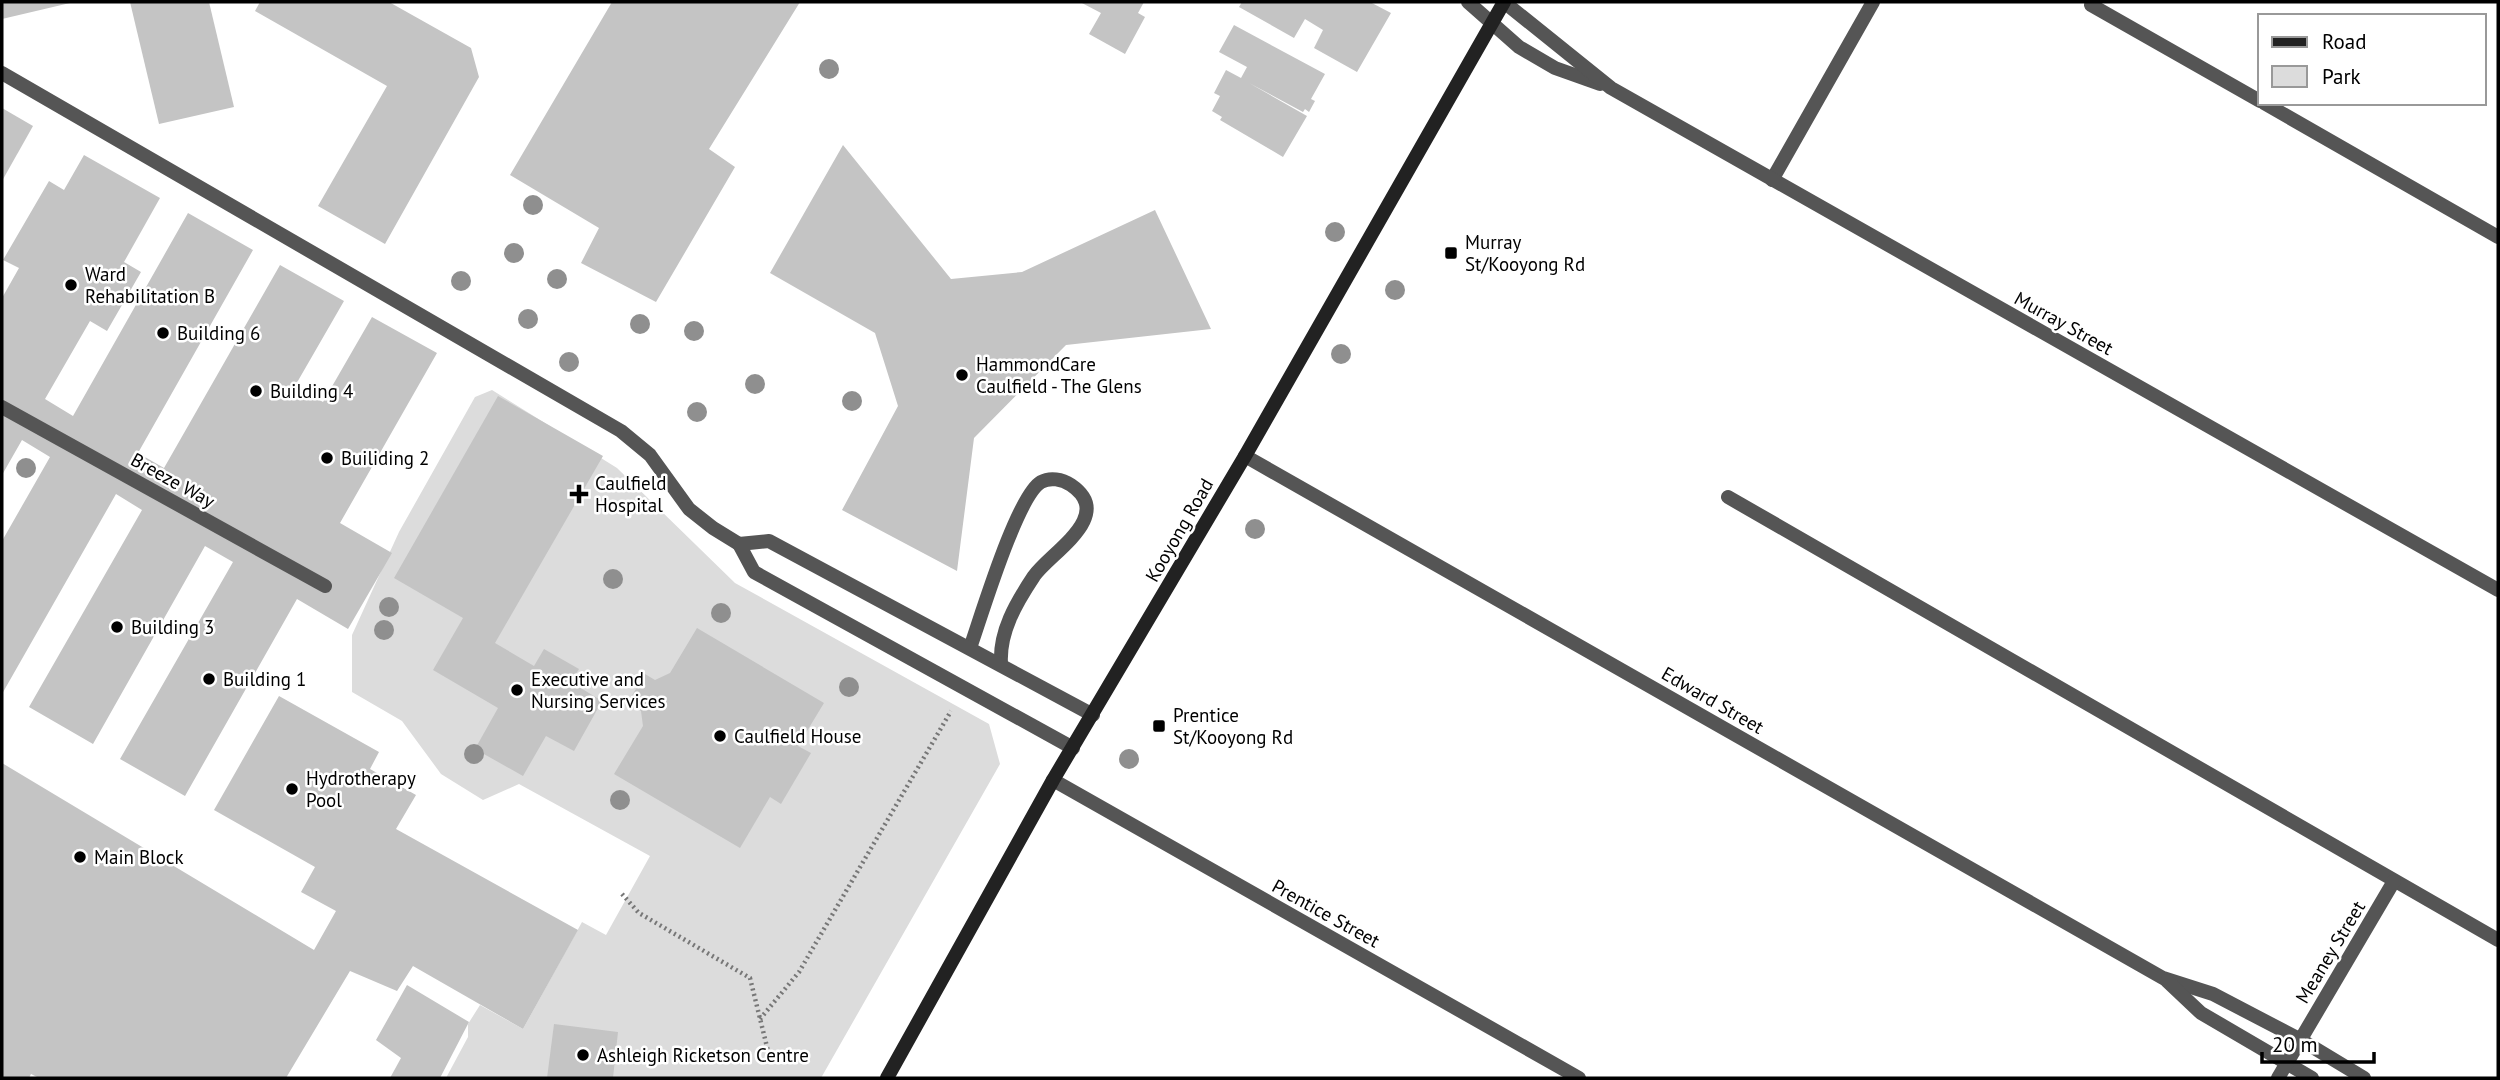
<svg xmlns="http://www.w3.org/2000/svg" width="2500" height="1080" font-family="'PT Sans',sans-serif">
<rect width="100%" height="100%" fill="#fff"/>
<path fill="#dcdcdc" d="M492 390 617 468 735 583 989 724 1000 764 821 1078H446L468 1037V1024L480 1005 523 1029 582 922 606 935 650 856 519 784 483 800 441 774 402 721 352 692V635L399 532 475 397Z"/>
<g fill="#c4c4c4">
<path d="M2 2H70V3L2 19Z"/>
<path d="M130 2H209L234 107 159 124Z"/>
<path d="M260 2H389L471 48 479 77 385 244 318 206 387 86 255 11Z"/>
<path d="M612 2H800L709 149 735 167 656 302 581 263 599 228 510 175Z"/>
<path d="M1080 2H1144L1138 13 1145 17 1125 54 1089 34 1101 13Z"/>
<path d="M1242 2H1370L1391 13 1357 72 1314 48 1323 30 1305 19 1294 38 1239 7Z"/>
<path d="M1234 25 1325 74 1311 99 1315 101 1309 112 1305 109 1303 112 1249 83 1307 116 1283 157 1220 120 1222 117 1212 111 1220 96 1214 93 1226 70 1241 78 1247 67 1219 52Z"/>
<path d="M2 108 33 126 2 181Z"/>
<path d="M843 145 951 279 1022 272 1155 210 1211 329 1066 345 974 438 957 571 842 510 898 406 875 333 770 273Z"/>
<path d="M84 155 160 198 124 262 141 272 107 331 90 321 45 399 73 416 188 213 253 250 138 453 164 468 280 265 344 301 295 386 323 402 372 317 437 353 340 523 392 553 348 629 297 599 185 796 120 759 233 562 205 546 93 744 29 707 142 510 116 494 2 694V541L50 457 22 440 2 475V298L19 268 3 260 49 181 64 190Z"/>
<path d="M498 396 603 456 495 643 534 666 544 649 579 669 571 682 602 701 574 751 546 736 523 776 475 749 498 708 433 670 463 618 394 578Z"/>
<path d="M697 628 824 703 798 746 811 753 781 804 770 797 740 848 614 774 643 726 641 711 628 702 645 674 655 680 670 673Z"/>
<path d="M279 696 379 752 370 769 416 795 396 829 578 930 523 1029 413 966 397 991 350 971 286 1078H39L31 1074 29 1078H2V763L314 950 336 911 301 892 315 867 214 810Z"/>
<path d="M407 985 469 1022 440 1078H390L401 1058 376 1040Z"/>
<path d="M554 1024 618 1032 613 1078H547Z"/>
</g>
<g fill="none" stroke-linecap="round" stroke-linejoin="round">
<g stroke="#777" stroke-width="4.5" stroke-dasharray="2 3.5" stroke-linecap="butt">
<path d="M622 894 639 913 750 978 769 1055"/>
<path d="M760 1019 799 972 951 711"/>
</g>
<g stroke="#555" stroke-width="14">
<path d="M2093 2 2091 5 2260 101"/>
<path d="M2 73 621 431 650 455 689 509 713 528 739 544"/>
<path d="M2264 103 2498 237"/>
<path d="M1772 180 1873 2"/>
<path d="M2 407 325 586"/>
<path d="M1728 497 2498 940"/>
<path d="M970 648C981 617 1017 496 1041 482 1050 477 1062 479 1071 485 1116 516 1051 552 1034 576 1016 603 999 632 1001 664"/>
<path d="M1073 748 754 572 739 544 769 541 1093 715"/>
</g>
<g stroke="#555" stroke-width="14">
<path d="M1468 2 1519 47 1555 68 1600 84"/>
<path d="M1504 2 1611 88 2498 590"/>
<path d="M1245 456 2163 978 2213 994 2301 1040 2364 1078"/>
<path d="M1053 780 1579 1078"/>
<path d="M2167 981 2201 1013 2312 1078"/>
<path d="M2278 1078 2394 881"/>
</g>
<path stroke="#222" stroke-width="14" d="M887 1078 1053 780 1245 456 1504 2"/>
</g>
<g fill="#8f8f8f">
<circle cx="829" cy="69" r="10"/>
<circle cx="533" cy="205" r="10"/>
<circle cx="1335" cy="232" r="10"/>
<circle cx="514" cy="253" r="10"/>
<circle cx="557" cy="279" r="10"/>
<circle cx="461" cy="281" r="10"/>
<circle cx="1395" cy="290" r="10"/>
<circle cx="528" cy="319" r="10"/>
<circle cx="640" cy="324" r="10"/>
<circle cx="694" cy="331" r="10"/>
<circle cx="1341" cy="354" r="10"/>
<circle cx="569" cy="362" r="10"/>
<circle cx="755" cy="384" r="10"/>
<circle cx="852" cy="401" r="10"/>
<circle cx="697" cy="412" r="10"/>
<circle cx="26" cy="468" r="10"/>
<circle cx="1255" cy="529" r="10"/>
<circle cx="613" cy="579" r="10"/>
<circle cx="389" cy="607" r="10"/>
<circle cx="721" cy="613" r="10"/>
<circle cx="384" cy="630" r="10"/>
<circle cx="849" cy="687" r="10"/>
<circle cx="474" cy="754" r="10"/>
<circle cx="1129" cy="759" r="10"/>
<circle cx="620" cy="800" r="10"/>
</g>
<g fill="#000" stroke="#fff" stroke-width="2.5">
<rect x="1444" y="246" width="14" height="14" rx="3.5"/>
<circle cx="71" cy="285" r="7"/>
<circle cx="163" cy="333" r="7"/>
<circle cx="962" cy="375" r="7"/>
<circle cx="256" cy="391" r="7"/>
<circle cx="327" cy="458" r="7"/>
<path d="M575.5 483.5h7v7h7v7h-7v7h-7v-7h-7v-7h7z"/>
<circle cx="117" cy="627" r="7"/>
<circle cx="209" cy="679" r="7"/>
<circle cx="517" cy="690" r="7"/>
<rect x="1152" y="719" width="14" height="14" rx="3.5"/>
<circle cx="720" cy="736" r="7"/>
<circle cx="292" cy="789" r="7"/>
<circle cx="80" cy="857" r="7"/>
<circle cx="583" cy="1055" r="7"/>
</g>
<g text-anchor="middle" stroke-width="5" stroke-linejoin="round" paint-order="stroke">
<g font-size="19" fill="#000" stroke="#fff" text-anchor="start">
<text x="1465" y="249">Murray<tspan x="1465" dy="22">St/Kooyong Rd</tspan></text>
<text x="85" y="281">Ward<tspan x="85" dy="22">Rehabilitation B</tspan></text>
<text x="177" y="340">Building 6</text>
<text x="976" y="371">HammondCare<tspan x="976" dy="22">Caulfield - The Glens</tspan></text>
<text x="270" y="398">Building 4</text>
<text x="341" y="465">Builiding 2</text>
<text x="595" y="490">Caulfield<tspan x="595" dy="22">Hospital</tspan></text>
<text x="131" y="634">Building 3</text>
<text x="223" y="686">Building 1</text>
<text x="531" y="686">Executive and<tspan x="531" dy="22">Nursing Services</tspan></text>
<text x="1173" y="722">Prentice<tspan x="1173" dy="22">St/Kooyong Rd</tspan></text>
<text x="734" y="743">Caulfield House</text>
<text x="306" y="785">Hydrotherapy<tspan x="306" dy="22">Pool</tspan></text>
<text x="94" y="864">Main Block</text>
<text x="597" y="1062">Ashleigh Ricketson Centre</text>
</g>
<g font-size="19" fill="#000" stroke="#fff">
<text transform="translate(2064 323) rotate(29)" y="7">Murray Street</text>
<text transform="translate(173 480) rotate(29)" y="7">Breeze Way</text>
<text transform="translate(1179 530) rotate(-60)" y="7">Kooyong Road</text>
<text transform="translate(1713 700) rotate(30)" y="7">Edward Street</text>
<text transform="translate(1326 913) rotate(29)" y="7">Prentice Street</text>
<text transform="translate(2330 952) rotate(-59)" y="7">Meaney Street</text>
</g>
</g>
<rect width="2500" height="1080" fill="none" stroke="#000000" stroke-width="7"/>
<rect x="2258" y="14" width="228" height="91" fill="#ffffff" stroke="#999999" stroke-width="2"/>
<rect x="2272" y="37" width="35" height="10" fill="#222222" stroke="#999999" stroke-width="2"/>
<text x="2322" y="49" font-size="21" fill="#000000">Road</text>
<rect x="2272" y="66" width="35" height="21" fill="#dcdcdc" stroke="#999999" stroke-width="2"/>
<text x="2322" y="84" font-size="21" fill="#000000">Park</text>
<path d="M2262 1052v10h112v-10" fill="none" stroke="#000000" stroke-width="3.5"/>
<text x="2272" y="1052" font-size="21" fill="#000000" stroke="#ffffff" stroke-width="5" paint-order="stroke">20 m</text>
</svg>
